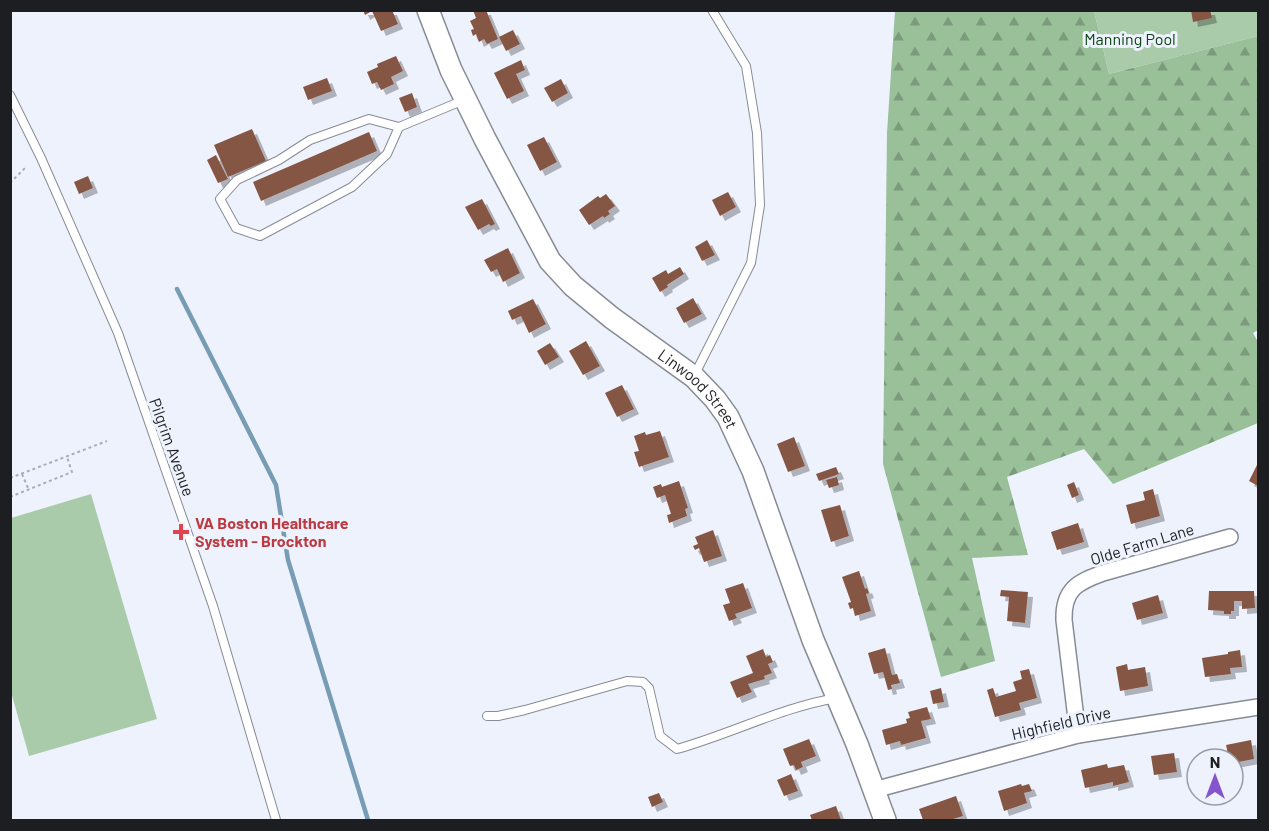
<svg xmlns="http://www.w3.org/2000/svg" width="1269" height="831" font-family="Barlow,sans-serif">
<defs>
<pattern id="forest-firs" width="22" height="20" patternUnits="userSpaceOnUse" patternTransform="scale(1.5)"><rect width="22" height="20" fill="#99c098"/><path d="M5 1l3.5 6h-7zM16 11l3.5 6h-7z" fill="#7c9b7c"/></pattern>
<filter id="shadow"><feDropShadow dx="5" dy="5" stdDeviation="0" flood-color="#0004"/></filter>
</defs>
<rect width="100%" height="100%" fill="#edf2fc"/>
<g fill="#aacba9">
<path d="M1094 11H1258V36L1109 74Z"/>
<path d="M91 494 157 719 29 756 11 692V518Z"/>
</g>
<path fill="url(#forest-firs)" d="M895 11H1094L1109 74 1258 36V330L1253 333 1258 342V423L1113 484 1084 449 1007 477 1028 555 972 558 995 661 941 677 883 464 887 133Z"/>
<g fill="none" stroke-linecap="round" stroke-linejoin="round">
<path stroke="#779cb4" stroke-width="4.5" d="M177 289 276 485 288 560 368 820"/>
</g>
<g fill="#865645" filter="url(#shadow)">
<path d="M363 10H392L398 24 381 31 372 11 365 15Z"/>
<path d="M473 10H486L498 39 487 44 484 39 479 42 476 34 473 36 471 30 474 29 470 21 476 18Z"/>
<path d="M1191 10H1210L1212 18 1193 22Z"/>
<path d="M513 30 520 44 506 51 499 37Z"/>
<path d="M396 56 403 71 391 77 394 84 381 90 377 82 372 84 367 72 378 67 377 64Z"/>
<path d="M521 60 525 70 516 74 524 91 507 99 494 73Z"/>
<path d="M327 78 332 91 308 100 303 87Z"/>
<path d="M561 79 568 93 552 102 544 88Z"/>
<path d="M412 93 417 107 405 112 399 98Z"/>
<path d="M252 129 266 161 228 177 214 145Z"/>
<path d="M369 132 377 151 261 201 253 182Z"/>
<path d="M544 137 557 162 540 171 527 145Z"/>
<path d="M216 155 228 179 218 183 207 160Z"/>
<path d="M88 176 93 188 79 194 74 182Z"/>
<path d="M728 192 736 207 720 216 712 200Z"/>
<path d="M606 194 615 206 608 211 610 214 604 218 603 216 589 225 579 210 598 196 600 198Z"/>
<path d="M482 199 495 224 491 226 489 224 478 230 465 207Z"/>
<path d="M707 240 715 255 702 261 695 247Z"/>
<path d="M508 248 520 273 503 282 497 269 491 272 484 260Z"/>
<path d="M680 267 684 274 667 285 668 287 660 292 652 278 666 270 668 274Z"/>
<path d="M693 298 702 314 684 323 676 308Z"/>
<path d="M533 299 546 324 529 333 521 316 512 320 508 311Z"/>
<path d="M586 341 600 366 583 375 569 351Z"/>
<path d="M550 343 559 357 545 365 537 351Z"/>
<path d="M622 385 634 409 617 417 605 393Z"/>
<path d="M660 431 669 457 639 467 634 452 639 451 634 436 645 432 646 435Z"/>
<path d="M794 437 805 466 788 472 777 444Z"/>
<path d="M1258 463V486L1249 481Z"/>
<path d="M836 467 839 474 819 481 816 474Z"/>
<path d="M837 477 839 485 829 488 826 480Z"/>
<path d="M679 481 688 508 685 509 687 516 669 523 667 515 671 514 665 495 657 498 653 487 661 484 662 487Z"/>
<path d="M1074 482 1079 495 1072 498 1067 485Z"/>
<path d="M1153 489 1160 516 1131 524 1126 505 1145 500 1143 492Z"/>
<path d="M840 505 849 536 831 542 821 510Z"/>
<path d="M1078 523 1084 542 1057 550 1051 532Z"/>
<path d="M713 530 722 556 704 562 699 548 695 550 693 546 698 544 695 537Z"/>
<path d="M859 571 865 589 867 588 869 593 866 594 871 611 855 616 853 608 850 609 848 603 851 602 842 577Z"/>
<path d="M743 583 752 608 735 614 737 618 729 621 723 605 730 603 725 589Z"/>
<path d="M1001 590 1028 592 1025 623 1007 621 1009 597 1000 596Z"/>
<path d="M1209 591H1254L1255 608 1242 609V601H1234V611H1231V614H1224V611L1208 610Z"/>
<path d="M1158 595 1163 613 1137 620 1132 603Z"/>
<path d="M885 648 892 675 897 674 900 683 891 685 892 689 888 690 883 672 874 674 868 653Z"/>
<path d="M763 649 766 657 770 655 773 662 768 664 772 673 764 676 765 679 748 684 752 692 737 698 730 682 753 673 746 656Z"/>
<path d="M1240 650 1242 667 1230 668 1231 674 1205 677 1202 658 1228 654V652Z"/>
<path d="M1127 664 1128 670 1145 667 1148 686 1120 691 1116 667Z"/>
<path d="M1029 669 1037 698 1019 703 1021 710 995 717 987 690 993 688 996 697 1016 691 1013 682 1022 679 1020 671Z"/>
<path d="M941 688 944 702 933 704 930 691Z"/>
<path d="M927 707 931 719 921 721 926 738 901 745 900 741 886 745 882 730 907 723 906 719 910 718 908 712Z"/>
<path d="M809 739 816 756 801 762 803 767 796 770 794 765 790 766 783 749Z"/>
<path d="M1251 740 1254 759 1233 763V759H1229L1226 745Z"/>
<path d="M1174 753 1177 772 1154 775 1151 756Z"/>
<path d="M1107 764 1108 768 1124 765 1129 782 1113 786V782L1085 788 1081 770Z"/>
<path d="M791 774 798 791 784 796 777 780Z"/>
<path d="M1021 784 1022 786 1029 784 1032 791 1024 793 1027 803 1004 811 998 791Z"/>
<path d="M659 793 663 802 652 807 648 797Z"/>
<path d="M956 796 963 816 950 820H923L919 809Z"/>
<path d="M836 806 841 820H812L810 815Z"/>
</g>
<g fill="none" stroke-linecap="round" stroke-linejoin="round">
<defs>
<g id="lane">
<path d="M10 95 41 158 118 333 213 606 276 820"/>
<path d="M399 127 369 119 310 140 279 160 237 180 220 199 236 228 260 236 352 187 387 154 399 127 464 100"/>
<path d="M694 376 751 263 760 205 757 133 746 66 712 10"/>
<path d="M487 716H498L525 710 627 681 643 682 649 688 660 736 677 749C731 734 782 707 837 698"/>
</g>
<g id="street">
<path d="M1078 735 1064 620C1063 589 1078 582 1103 573L1230 537"/>
<path d="M874 790 1078 735 1258 707"/>
</g>
<g id="secondary">
<path id="s1" d="M428 10 451 70 485 139 550 261 573 286 612 318 694 377 715 399 728 417 753 471 813 640 857 744 885 820"/>
</g>
</defs>
<use href="#lane" stroke="#878b94" stroke-width="10"/>
<use href="#street" stroke="#878b94" stroke-width="18"/>
<use href="#secondary" stroke="#878b94" stroke-width="24"/>
<g stroke="#a9adb5" stroke-width="2" stroke-dasharray="3 3" stroke-linecap="butt">
<path d="M10 183 27 166"/>
<path d="M22 474 28 488"/>
<path d="M10 478 107 441"/>
<path d="M10 497 72 472 67 457"/>
</g>
<use href="#lane" stroke="#fff" stroke-width="8"/>
<use href="#street" stroke="#fff" stroke-width="15"/>
<use href="#secondary" stroke="#fff" stroke-width="21"/>
</g>
<path fill="#e0444e" stroke="#edf2fc" stroke-width="2" d="M178 523h6v6h6v6h-6v6h-6v-6h-6v-6h6z"/>
<g text-anchor="middle" stroke-width="6" stroke-linejoin="round" paint-order="stroke">
<g font-size="16" fill="#0b4512" stroke="#edf2fc">
<text x="1130" y="45">Manning Pool</text>
</g>
<g font-size="16" fill="#1d1e22" stroke="#edf2fc">
<text dy="6" stroke="none"><textPath href="#s1" startOffset="476">Linwood Street</textPath></text>
<text transform="translate(172 447) rotate(70)" y="6">Pilgrim Avenue</text>
<text transform="translate(1142 544) rotate(-17)" y="6">Olde Farm Lane</text>
<text transform="translate(1061 723) rotate(-13)" y="6">Highfield Drive</text>
</g>
<g font-size="16" font-weight="bold" fill="#be3a42" stroke="#edf2fc" text-anchor="start">
<text x="195" y="529">VA Boston Healthcare<tspan x="195" dy="18">System - Brockton</tspan></text>
</g>
</g>
<rect width="1269" height="831" fill="none" stroke="#1d1e22" stroke-width="24"/>
<g transform="translate(1215 777)"><circle r="28" fill="#edf2fc" stroke="#9a9da5" stroke-width="1.5"/>
<path d="M0-4.5L10 22L0 15L-10 22Z" fill="#8654cd"/>
<text y="-9" font-size="16" font-weight="bold" text-anchor="middle" fill="#1d1e22">N</text>
</g>
</svg>
